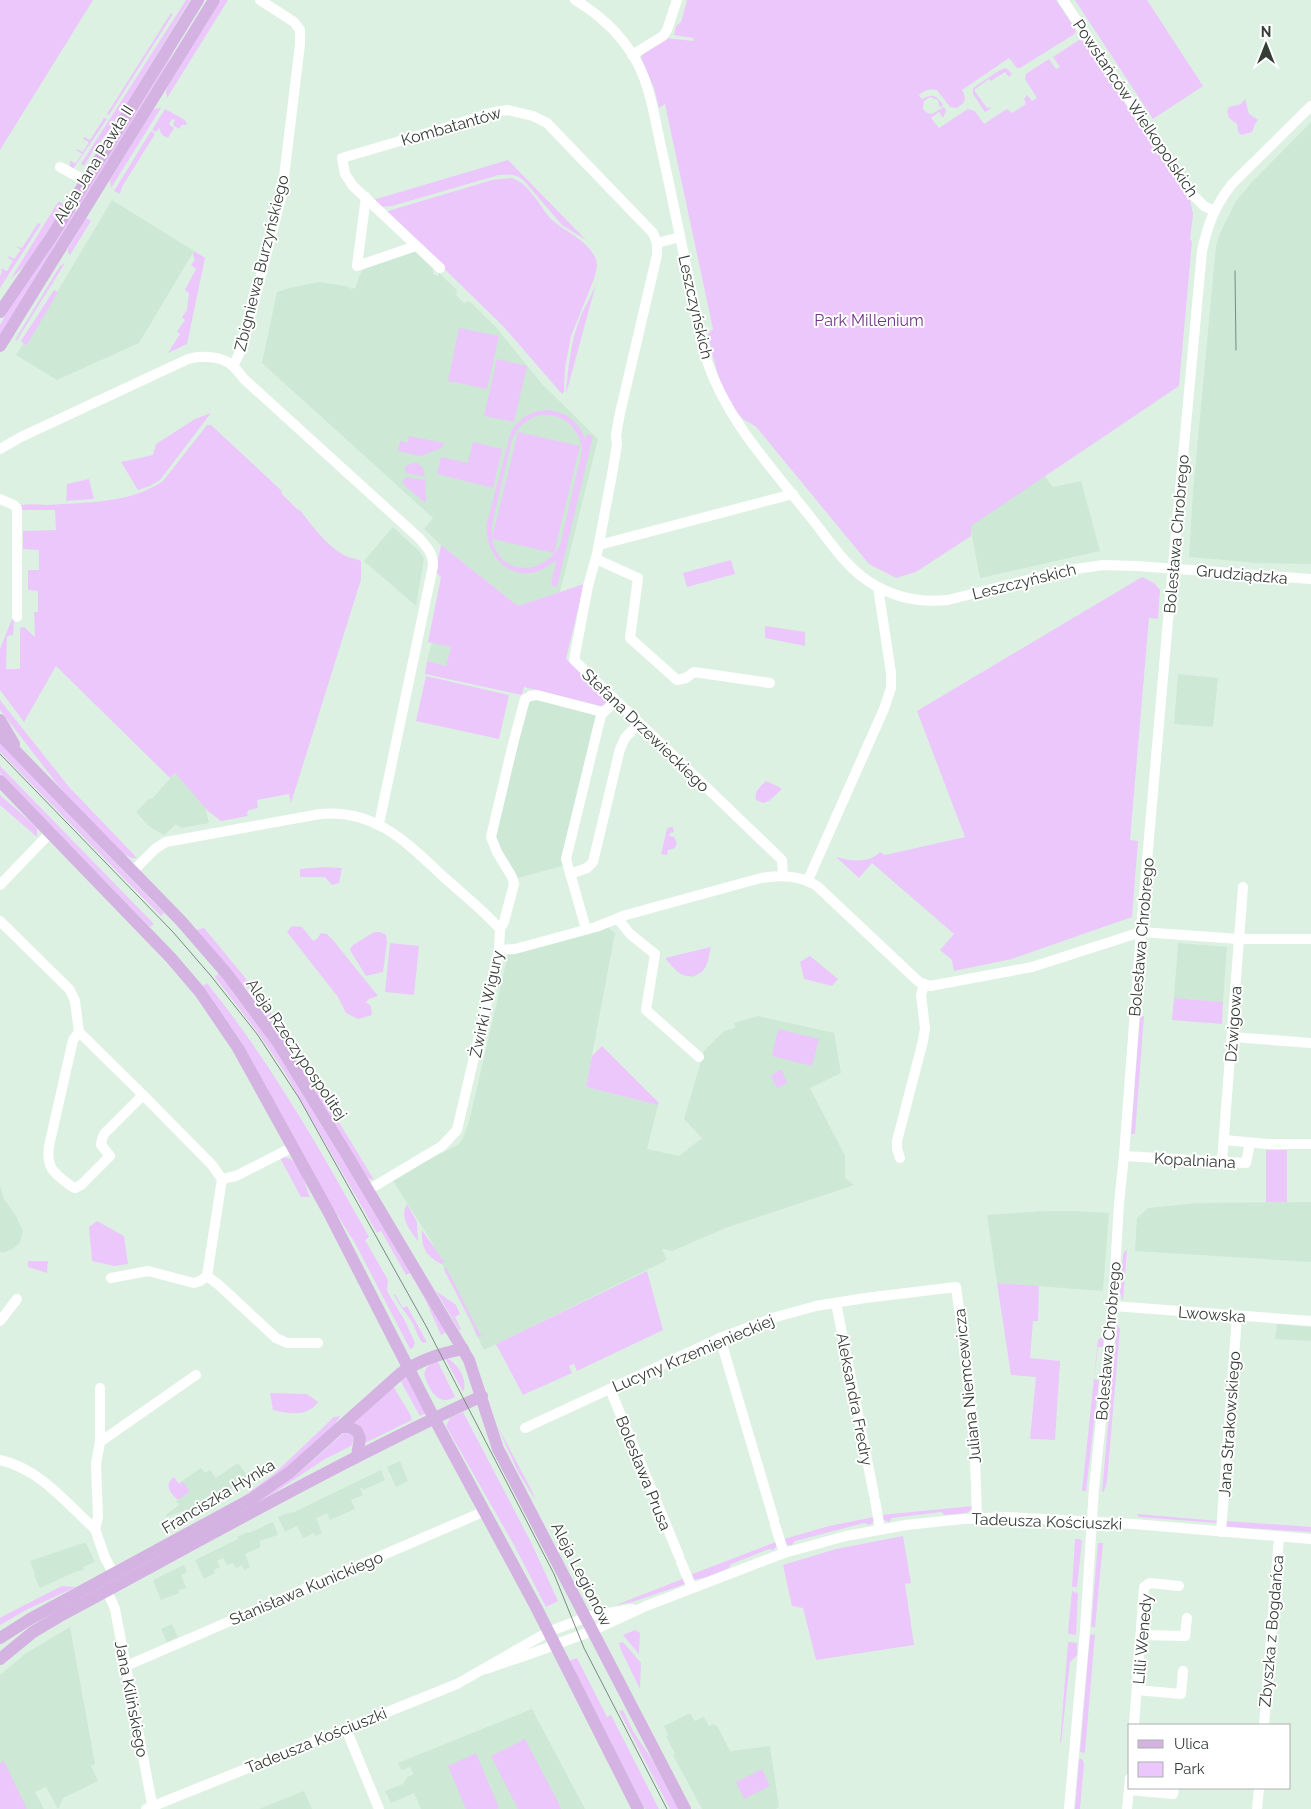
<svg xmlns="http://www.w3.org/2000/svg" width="1311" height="1809" font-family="Raleway,sans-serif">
<rect width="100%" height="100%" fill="#ddf1e3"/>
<g fill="#cde8d5">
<path d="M1311 122V564L1257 563 1190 557 1189 556 1193 491 1216 246 1221 231 1236 201 1252 182Z"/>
<path d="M112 200 194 251 139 343 57 380 16 355 23 344 25 346Z"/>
<path d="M412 251 418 252 433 268V274L438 276 439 273 457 290 456 295 464 303 469 301 494 325 542 384 598 439 560 592 518 606 441 545 424 529 433 518 262 363 277 292 289 288 319 282 350 287V289L355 288 362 270Z"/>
<path d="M1044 475 1053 487 1081 481 1100 551 980 578 970 526Z"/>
<path d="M393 527 420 552 424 559 416 606 364 561Z"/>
<path d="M432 642 451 647 446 666 427 661Z"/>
<path d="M1178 674 1218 678 1213 727 1174 724Z"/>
<path d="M525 691 602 710 566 865 510 880 488 843 491 837Z"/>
<path d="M175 773 205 807 209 823 181 828 176 824 164 835 150 827 136 812 150 798 152 799Z"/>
<path d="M607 927 615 933 586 1087 658 1105 647 1149 679 1156 702 1138 684 1119 704 1051 724 1031 735 1028 734 1023 758 1016 834 1033 841 1073 810 1088 845 1156V1178L854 1185 728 1227 672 1251 662 1249 667 1260 484 1350 430 1239 393 1181 430 1159 458 1145 463 1138 469 1122 508 954Z"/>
<path d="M1178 943 1227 947 1223 1002 1174 998Z"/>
<path d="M0 1186 4 1199 16 1216 23 1231 20 1242 14 1248 3 1253 0 1252Z"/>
<path d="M1311 1202V1262L1135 1251 1137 1218 1148 1208 1197 1203Z"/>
<path d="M1044 1211H1076L1109 1213 1103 1291 997 1283 987 1215Z"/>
<path d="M1277 1324 1311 1327V1341L1275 1339Z"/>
<path d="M400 1461 408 1481 396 1487 387 1467Z"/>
<path d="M238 1463 248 1477 245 1480 185 1518 182 1511 167 1517 166 1515 179 1505 176 1501 189 1491 182 1481 201 1468 205 1473 210 1470 216 1478Z"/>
<path d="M381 1470 385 1480 363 1490 362 1488H360L363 1495 351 1500 355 1509 330 1520 327 1513 316 1518 322 1533 315 1536 314 1533 303 1538 297 1526 285 1532 278 1517 291 1512 292 1513Z"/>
<path d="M273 1522 278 1535 259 1541 261 1547 245 1554 250 1567 244 1570 242 1565 236 1568 233 1563 227 1565 223 1558 217 1561 220 1567 214 1570 215 1573 204 1579 195 1560 238 1539 237 1537 248 1532 249 1533Z"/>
<path d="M83 1543H86L95 1562 83 1567 84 1570 77 1571 40 1588 34 1575 35 1574 30 1561Z"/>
<path d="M184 1565 187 1572 181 1575 186 1588 179 1590V1593L161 1600 153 1580Z"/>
<path d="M172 1624 178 1637 167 1642 161 1629Z"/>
<path d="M70 1627 95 1764 91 1766 98 1781 63 1798 58 1809 46 1787 35 1792 44 1809H0V1675L25 1654Z"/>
<path d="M532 1709 585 1809H421L414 1793 391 1803 385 1791 403 1784 407 1777 414 1774 410 1767 401 1770 398 1763Z"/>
<path d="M690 1713 695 1721 704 1717 709 1726 714 1724 718 1727 730 1751 770 1746 779 1807 776 1809H702L673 1755 675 1754 666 1736 668 1735 664 1726Z"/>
<path d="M304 1791 312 1809H259Z"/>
</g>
<g fill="#ecc7fc" fill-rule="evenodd">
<path d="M0 0H93L0 150Z"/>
<path d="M186 0H190L114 125 94 149 84 166 81 164Z"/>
<path d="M202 0H205L175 49 160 78 80 207 77 206Z"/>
<path d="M221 0H228L167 98 166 91 168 86Z"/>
<path d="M687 0H1056L1075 29 1076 32 1073 35 1020 68H1017L1009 58 962 90C967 99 966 102 957 108L950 107 937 90C930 88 925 90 919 95L922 99C933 93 936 95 943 105L940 108 938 100 930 97 924 101 923 109 927 113 932 114 944 107 946 111 943 118 939 112 931 118 939 128 968 109 975 111 984 124 1007 109 1012 113 1026 104 1024 99 1027 95 1032 101 1037 98 1025 79 1026 74 1049 59 1056 69 1060 67 1053 57 1079 40 1083 41 1190 200 1193 214 1190 240 1192 241 1179 386 971 526V536L916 572 896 578 869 564 757 428C753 423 745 422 741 417 721 395 714 362 708 334L713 329 665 104 659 108 654 88 641 58 644 52 665 38 694 41 693 38 674 35 676 26 681 22Z"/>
<path d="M1075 0H1147L1203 86 1153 119Z"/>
<path d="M171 13 173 14 109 115 107 114Z"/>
<path d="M1006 68 1012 74 1009 77 1005 72 991 81 989 79 974 90 987 108 990 107 991 108 985 112 973 94V88L1000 70Z"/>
<path d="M1245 99 1249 114 1258 120 1255 124 1252 132 1242 135 1238 132 1237 124 1229 118 1227 111 1229 107 1241 104Z"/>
<path d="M161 108 111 188 110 180 151 113 154 109Z"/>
<path d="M165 109 185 120 187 125H182L179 129 173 125 175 120 172 119 169 124 174 128 168 138 162 135 159 128 156 132 152 130Z"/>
<path d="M104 118 107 119 73 169 70 166V160L75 164 82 154 76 150 77 149 83 152 89 142 83 139 84 137 90 140Z"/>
<path d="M151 131 155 134 122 187 120 194 114 191Z"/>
<path d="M508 160 586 240 562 225 525 182C518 174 509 174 499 175L392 206 381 207 373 200Z"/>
<path d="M511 178C529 182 539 206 551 219 565 232 586 239 595 257 599 264 596 272 594 279L571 336 565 368 564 392 562 394 503 326 387 213 388 211 492 180Z"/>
<path d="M58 202H60L65 205 27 263 10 280Z"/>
<path d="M74 210 77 212 0 336V325L7 312Z"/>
<path d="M86 218 91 221 70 255 68 253V249Z"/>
<path d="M38 223 41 224 0 288V276L2 272 1 268 7 271 13 261 8 258 9 256 14 259 21 250 15 246 22 248Z"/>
<path d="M194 251 205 258 187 344 168 353 180 334 177 332 185 320 182 317 187 310 189 293 185 290 196 269 191 265 195 260 193 255Z"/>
<path d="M65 263 17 340H15L60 266Z"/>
<path d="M596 284 566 394C568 367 571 338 582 313 587 303 592 294 596 284Z"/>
<path d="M54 290 58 292 26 346 21 341Z"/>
<path d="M459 328 499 336 487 389 448 381Z"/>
<path d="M497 359 527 366 514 422 484 416Z"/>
<path d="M546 410C565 411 579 421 585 439L587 434 593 436 557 587 551 585 556 560C549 566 542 571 532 573 503 577 484 550 487 523L511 431C520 418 530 411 546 410ZM542 415C565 414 580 429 582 451L560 545C543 576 500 577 492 539L554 553 580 446 518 432 492 538V525L512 440C518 426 527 418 542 415Z"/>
<path d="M211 413 160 480 150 486 138 490 121 462 153 455 156 444 195 419Z"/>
<path d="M207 425H211L282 491 281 493 298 510 299 509C312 525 325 544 342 554 348 558 355 558 361 561V580L358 589 291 803 289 794 257 800 258 808 249 810 247 813 248 816 221 821 208 811 175 773 170 778 56 666 24 722 0 690V649L12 619 14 620 13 635 7 636 6 669H20V628L24 627 35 637 34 612H38V591L28 590V570H39V550L23 549V531L56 530 55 510H21L20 506C28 503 39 505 47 505 85 502 130 504 163 481Z"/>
<path d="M409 436 444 443 442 448 420 456 398 451 400 441 408 443Z"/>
<path d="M473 442 502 449 493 488 437 474 441 457 468 463Z"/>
<path d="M416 462 423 468 425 477 406 473 405 466Z"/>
<path d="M405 477 425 480 426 499 425 503 402 483Z"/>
<path d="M89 479 94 499 66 501 67 484Z"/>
<path d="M441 545 518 606 584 584 566 659 607 697V704L601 706 524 687 522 695 425 674 427 661 446 666 451 647 428 642 441 577 436 572Z"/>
<path d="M731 560 735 574 687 587 683 573Z"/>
<path d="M1142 577 1154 583 1160 590 1158 619 1149 618 1130 840 1138 841 1132 917 1012 959 954 971 952 960 940 950 954 934 872 863 859 878 836 857C851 861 868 864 880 852L885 855 965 837 917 711Z"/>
<path d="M765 626 805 632V646L765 638Z"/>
<path d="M426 676 509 695 499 739 416 721Z"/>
<path d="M0 700 69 787 137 858H131L122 853 62 790 0 710Z"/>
<path d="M0 743 164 913 161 916 0 752Z"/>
<path d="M0 766 154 924 150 927 0 773Z"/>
<path d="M766 781 781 788V790L769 801 763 803 756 800C754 791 760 787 766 781Z"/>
<path d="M0 795 33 824 37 829V837L0 805Z"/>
<path d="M670 827H673L674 832 670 833 669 836 674 837 677 843 675 848 668 850 667 855 661 854 667 829Z"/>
<path d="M325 867 342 868 339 883 332 885 325 877H300V869Z"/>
<path d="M292 926 302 927 313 941 317 939 321 933 327 934 332 939 378 996 369 999 366 1002 371 1006 372 1015 358 1019 346 1013 338 997 287 932Z"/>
<path d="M204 928 252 986 250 988 242 986 196 930Z"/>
<path d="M374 932H380L386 935 387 942 383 972 366 976 351 952 350 949 353 945Z"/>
<path d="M390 943 419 946 414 995 385 992Z"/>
<path d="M711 947C707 962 709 971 692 977V976C680 978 672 966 665 958Z"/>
<path d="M810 956 838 979 832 986 804 979 800 962Z"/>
<path d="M219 973 275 1048 448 1331 441 1335 425 1299 410 1273 406 1275 381 1231 377 1233 284 1071 258 1033 215 977Z"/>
<path d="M207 983C272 1064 320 1149 369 1237L365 1240 388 1280 387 1291 405 1321 415 1343 413 1348 410 1349 355 1243 329 1202 240 1040 203 986Z"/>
<path d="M260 998 286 1035 279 1034 257 1004Z"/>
<path d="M1174 998 1223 1002 1222 1024 1172 1020Z"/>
<path d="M1140 1016H1144L1135 1134H1131Z"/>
<path d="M778 1029 819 1039 812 1066 772 1056Z"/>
<path d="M291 1043 374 1180 367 1178 291 1053 289 1047Z"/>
<path d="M602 1046 659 1103 658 1105 586 1087 592 1056Z"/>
<path d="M779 1070H782L787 1083 777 1088 771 1076Z"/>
<rect x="1266" y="1150" width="21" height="52"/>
<path d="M283 1157C301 1158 304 1183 310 1197H301L280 1158Z"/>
<path d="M407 1204 417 1222 418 1241C410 1230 399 1217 407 1204Z"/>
<path d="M97 1221 124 1236 128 1264 114 1266 92 1261 89 1227Z"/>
<path d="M422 1230 444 1262 441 1264C425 1255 421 1247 422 1230Z"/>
<path d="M1127 1250 1123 1301 1120 1293 1123 1256 1124 1252Z"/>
<path d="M28 1261H48L47 1273 28 1267Z"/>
<path d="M446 1267 480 1334 485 1333 477 1337 473 1325 444 1270Z"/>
<path d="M647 1271 663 1330 577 1371 574 1364 569 1366 572 1373 523 1395 496 1344Z"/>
<path d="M997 1283 1039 1286 1038 1321H1033L1030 1358 1060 1361 1055 1440 1030 1439 1036 1377 1011 1375Z"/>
<path d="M436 1291 456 1305 460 1314 455 1317 461 1329 459 1330Z"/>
<path d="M395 1294 403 1308 407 1306 427 1342 423 1343C417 1337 416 1329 412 1322 406 1313 399 1305 394 1295Z"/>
<path d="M1117 1325 1120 1329 1107 1481 1104 1491 1102 1492Z"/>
<path d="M1104 1335 1103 1347H1098L1094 1379 1099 1380 1086 1491H1082L1098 1340Z"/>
<path d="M445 1358C457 1361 469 1381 463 1392Z"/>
<path d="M437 1360 455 1397C438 1407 429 1390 424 1374L427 1367Z"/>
<path d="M407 1375 426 1413 420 1416 400 1380Z"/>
<path d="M393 1386 410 1414 412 1420 365 1443 353 1424Z"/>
<path d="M270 1393 307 1394 318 1402C308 1417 288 1414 273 1410Z"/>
<path d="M463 1412 531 1542 558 1601 546 1607 514 1545 446 1426 450 1418Z"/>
<path d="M340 1416 334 1425 281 1473 241 1498 274 1474 334 1417Z"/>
<path d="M497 1425 533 1493 535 1499 518 1472Z"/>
<path d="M345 1432 352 1435 354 1440 351 1446 325 1459 259 1503 250 1506 298 1473Z"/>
<path d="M174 1477 179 1484 182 1481 190 1491 178 1500C171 1494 163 1485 174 1477Z"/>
<path d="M973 1506 972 1509 967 1513 945 1515 941 1512 892 1518 889 1522 882 1519 881 1515Z"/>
<path d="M1137 1514 1219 1521 1217 1523 1139 1517Z"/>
<path d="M874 1517V1521L870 1525 864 1523 795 1541 792 1545H786L784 1539 829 1526Z"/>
<path d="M1226 1521 1311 1527V1532L1230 1527 1226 1526Z"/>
<path d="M903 1536 911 1583 905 1584 914 1645 816 1660 803 1608 792 1606 783 1565 836 1549Z"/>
<path d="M1075 1539H1080L1082 1541 1077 1587H1072Z"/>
<path d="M776 1542 777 1546 773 1550 769 1549 731 1564 729 1568 707 1577 693 1580 690 1575Z"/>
<path d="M1098 1543H1103L1095 1628 1091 1626Z"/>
<path d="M685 1578V1584L632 1602 616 1605Z"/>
<path d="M62 1586 76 1587 28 1609 0 1625V1618L7 1614Z"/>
<path d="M1072 1591 1078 1593 1076 1635 1069 1634 1068 1632Z"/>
<path d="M635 1630 640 1633 639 1654 623 1635Z"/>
<path d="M1095 1634 1085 1752 1084 1753 1080 1752 1090 1635Z"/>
<path d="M623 1642 641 1663 640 1689 621 1650 619 1643Z"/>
<path d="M1068 1642 1077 1643V1655L1070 1662 1061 1743H1060Z"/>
<path d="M577 1658 607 1717 611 1715 659 1809H645L569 1661Z"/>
<path d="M623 1710 633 1731 657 1767 679 1809H670L619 1711Z"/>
<path d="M525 1739 558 1802 561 1809H518L491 1756Z"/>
<path d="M476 1753 499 1808 496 1809H466L448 1766Z"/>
<path d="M1079 1759H1082L1084 1763 1080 1809H1075Z"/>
<path d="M4 1761 27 1809H0V1763Z"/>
<path d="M762 1769 770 1786 744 1799 736 1782Z"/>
</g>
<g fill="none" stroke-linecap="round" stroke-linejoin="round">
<g stroke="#fff" stroke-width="10">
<path d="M575 0C602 16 623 36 638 64 652 92 656 126 663 156 678 224 691 293 707 361 727 421 773 469 812 519 829 540 845 566 868 581 892 597 920 603 948 600L1063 571 1103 565 1137 566 1311 579"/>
<path d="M1063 0 1192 194 1204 206 1214 211"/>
<path d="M632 55 663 36 667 30 677 0"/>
<path d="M60 167 86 181"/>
<path d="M366 197 357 266 416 246"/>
<path d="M657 243 680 237"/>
<path d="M440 268 353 186 345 174 342 158 444 128 494 112 508 110 533 116 547 123 653 233 657 243V255L620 413 616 435 617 444 613 469 597 554 588 586 574 660 782 860 783 876"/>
<path d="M233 366 239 354 254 302 282 194 300 44V30L294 22 260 0"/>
<path d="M0 449 21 437 188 359C202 355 222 356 233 366 237 370 240 374 244 379L419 538C427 547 433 553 433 566L379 824"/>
<path d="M0 499 14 505 17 509V617"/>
<path d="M599 545 793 494"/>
<path d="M596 559 638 578 630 638 677 680 686 678 694 672 770 683"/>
<path d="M133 871 155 849 166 842 320 814C376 808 409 845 446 879 464 895 483 910 500 929L499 950 457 1130 442 1146 368 1190"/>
<path d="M570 874 587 868 593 862 620 749 625 738 639 723"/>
<path d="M808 880 884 709 891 688V673L878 587"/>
<path d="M0 885 51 832"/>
<path d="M618 919 630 934 655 954 646 1010 699 1057"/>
<path d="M0 921 70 990 75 1001 79 1032 73 1040 49 1146C46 1169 54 1173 71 1186L75 1188 81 1185 110 1156 101 1145 102 1139 104 1134 143 1095 212 1165 222 1179 207 1276 219 1285 276 1338 287 1343H318"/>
<path d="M500 929 504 922 514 884 512 877 497 852 491 837 513 744 525 699 530 696 537 695 602 712"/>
<path d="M586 929 566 859 601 715 615 701"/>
<path d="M499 950 515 949 596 927 626 915 761 878C781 875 799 875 817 886L919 982 930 986 1032 967 1141 932 1239 939H1311"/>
<path d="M79 1032 143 1095"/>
<path d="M1232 1037 1311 1043"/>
<path d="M1224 1140 1268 1144H1311"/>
<path d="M1124 1156 1246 1163 1250 1143"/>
<path d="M900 1158 897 1149V1141L923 1041 925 1028 921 995 924 985"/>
<path d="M1222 1161 1243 887"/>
<path d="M222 1179 236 1176 293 1147"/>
<path d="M111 1278 148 1271 194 1283 200 1281 207 1276"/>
<path d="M836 1303 874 1495"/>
<path d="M1113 1306 1311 1321"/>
<path d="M0 1321 17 1299"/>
<path d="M720 1338 774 1520"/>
<path d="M100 1388V1442L96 1464 98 1517 95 1529 105 1558 114 1574"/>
<path d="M610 1389 679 1556"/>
<path d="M525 1428 720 1338 776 1317 816 1306 865 1298 956 1287C965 1353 974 1418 976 1485"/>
<path d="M100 1442 196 1375"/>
<path d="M0 1460C40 1469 66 1503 95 1529"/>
<path d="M976 1489 977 1518"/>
<path d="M875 1500 880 1529"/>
<path d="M775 1525 784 1553"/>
<path d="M1221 1532 1237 1316"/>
<path d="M681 1562 692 1588"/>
<path d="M107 1591 115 1609 153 1809"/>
<path d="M1141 1635 1185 1636 1187 1618"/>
<path d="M126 1666 485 1511"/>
<path d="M486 1669 530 1654 592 1631 646 1606 784 1553 846 1536 906 1525 963 1519 1008 1517 1134 1524 1311 1539"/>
<path d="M1137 1690 1181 1694 1183 1671"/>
<path d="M1134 1725 1144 1587 1150 1583 1179 1586"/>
<path d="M1264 1725 1279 1537"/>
<path d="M346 1729 379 1809"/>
<path d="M1129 1790 1173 1794 1174 1788"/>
<path d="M146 1809 457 1684 548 1632 590 1616 632 1609"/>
<path d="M1069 1809 1085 1631 1094 1488 1113 1306 1119 1203 1124 1156 1142 918 1169 609 1202 251C1208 223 1215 206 1232 184L1311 106"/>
<path d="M1127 1809 1130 1778"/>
<path d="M1257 1809 1259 1788"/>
</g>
<g stroke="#d4b2e2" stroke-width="12">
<path d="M0 312 52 236 198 0"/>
<path d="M0 346 214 0"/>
<path d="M0 720 14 744"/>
<path d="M0 735 181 921 227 974 279 1044 347 1155 469 1360 498 1449 685 1809"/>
<path d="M0 781 171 958 200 992 238 1048 328 1211 434 1418 536 1607 638 1809"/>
<path d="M342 1427H349L357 1431 360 1438 357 1456"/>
<path d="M0 1638 30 1619 253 1498 290 1472 401 1373C420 1360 441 1353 463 1349"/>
<path d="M0 1659 33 1632 60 1616C200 1541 338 1462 482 1396"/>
</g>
<g stroke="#7c8a80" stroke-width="1">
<path d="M1235 271 1236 350"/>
<path d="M0 754 173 932 211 976 257 1034 299 1098 426 1326 554 1574 584 1648 667 1809"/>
</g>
</g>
<g text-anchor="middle" stroke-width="4" stroke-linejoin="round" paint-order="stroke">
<g font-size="16" fill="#353d37" stroke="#fff">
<text transform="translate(1136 108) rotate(56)" y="6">Powstańców Wielkopolskich</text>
<text transform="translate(451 126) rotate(-16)" y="6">Kombatantów</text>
<text transform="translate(93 164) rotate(-58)" y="6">Aleja Jana Pawła II</text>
<text transform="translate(261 263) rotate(-76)" y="6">Zbigniewa Burzyńskiego</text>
<text transform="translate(696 307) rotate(77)" y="6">Leszczyńskich</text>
<text transform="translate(1176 534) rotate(-85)" y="6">Bolesława Chrobrego</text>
<text transform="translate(1242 574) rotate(5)" y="6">Grudziądzka</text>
<text transform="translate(1024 581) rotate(-14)" y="6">Leszczyńskich</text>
<text transform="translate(646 730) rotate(44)" y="6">Stefana Drzewieckiego</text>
<text transform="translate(1141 937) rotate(-85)" y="6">Bolesława Chrobrego</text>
<text transform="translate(486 1004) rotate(-78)" y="6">Żwirki i Wigury</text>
<text transform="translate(1233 1024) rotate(-86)" y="6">Dźwigowa</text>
<text transform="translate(297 1049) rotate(56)" y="6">Aleja Rzeczypospolitej</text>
<text transform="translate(1195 1160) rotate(3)" y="6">Kopalniana</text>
<text transform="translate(1212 1314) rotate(4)" y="6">Lwowska</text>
<text transform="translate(1108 1341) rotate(-85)" y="6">Bolesława Chrobrego</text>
<text transform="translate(693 1353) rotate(-23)" y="6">Lucyny Krzemienieckiej</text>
<text transform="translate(967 1386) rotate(-96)" y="6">Juliana Niemcewicza</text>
<text transform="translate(855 1399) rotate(79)" y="6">Aleksandra Fredry</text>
<text transform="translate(1229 1424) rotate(-86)" y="6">Jana Strakowskiego</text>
<text transform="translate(644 1473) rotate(68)" y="6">Bolesława Prusa</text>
<text transform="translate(218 1496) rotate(-31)" y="6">Franciszka Hynka</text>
<text transform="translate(1047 1521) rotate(2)" y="6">Tadeusza Kościuszki</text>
<text transform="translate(582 1574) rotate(63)" y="6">Aleja Legionów</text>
<text transform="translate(306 1588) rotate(-23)" y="6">Stanisława Kunickiego</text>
<text transform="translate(1271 1631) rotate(-85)" y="6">Zbyszka z Bogdańca</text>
<text transform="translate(1142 1639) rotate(-85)" y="6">Lilli Wenedy</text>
<text transform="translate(132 1699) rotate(79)" y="6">Jana Kilińskiego</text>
<text transform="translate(316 1740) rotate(-22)" y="6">Tadeusza Kościuszki</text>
</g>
<g font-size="16" fill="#703786" stroke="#fff">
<text x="869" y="326">Park Millenium</text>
</g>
</g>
<rect x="1128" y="1724" width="162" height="65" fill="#ffffff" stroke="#aeb1af"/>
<rect x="1138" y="1740" width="25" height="8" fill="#d4b2e2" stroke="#aeb1af"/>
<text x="1174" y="1749" font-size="15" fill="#353d37">Ulica</text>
<rect x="1138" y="1762" width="25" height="15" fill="#ecc7fc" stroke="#aeb1af"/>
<text x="1174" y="1774" font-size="15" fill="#353d37">Park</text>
<g transform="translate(1266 45)" stroke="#ffffff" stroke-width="4" paint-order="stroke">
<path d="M0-4L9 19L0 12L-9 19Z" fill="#353d37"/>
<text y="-8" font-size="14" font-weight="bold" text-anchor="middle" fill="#353d37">N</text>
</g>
</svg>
